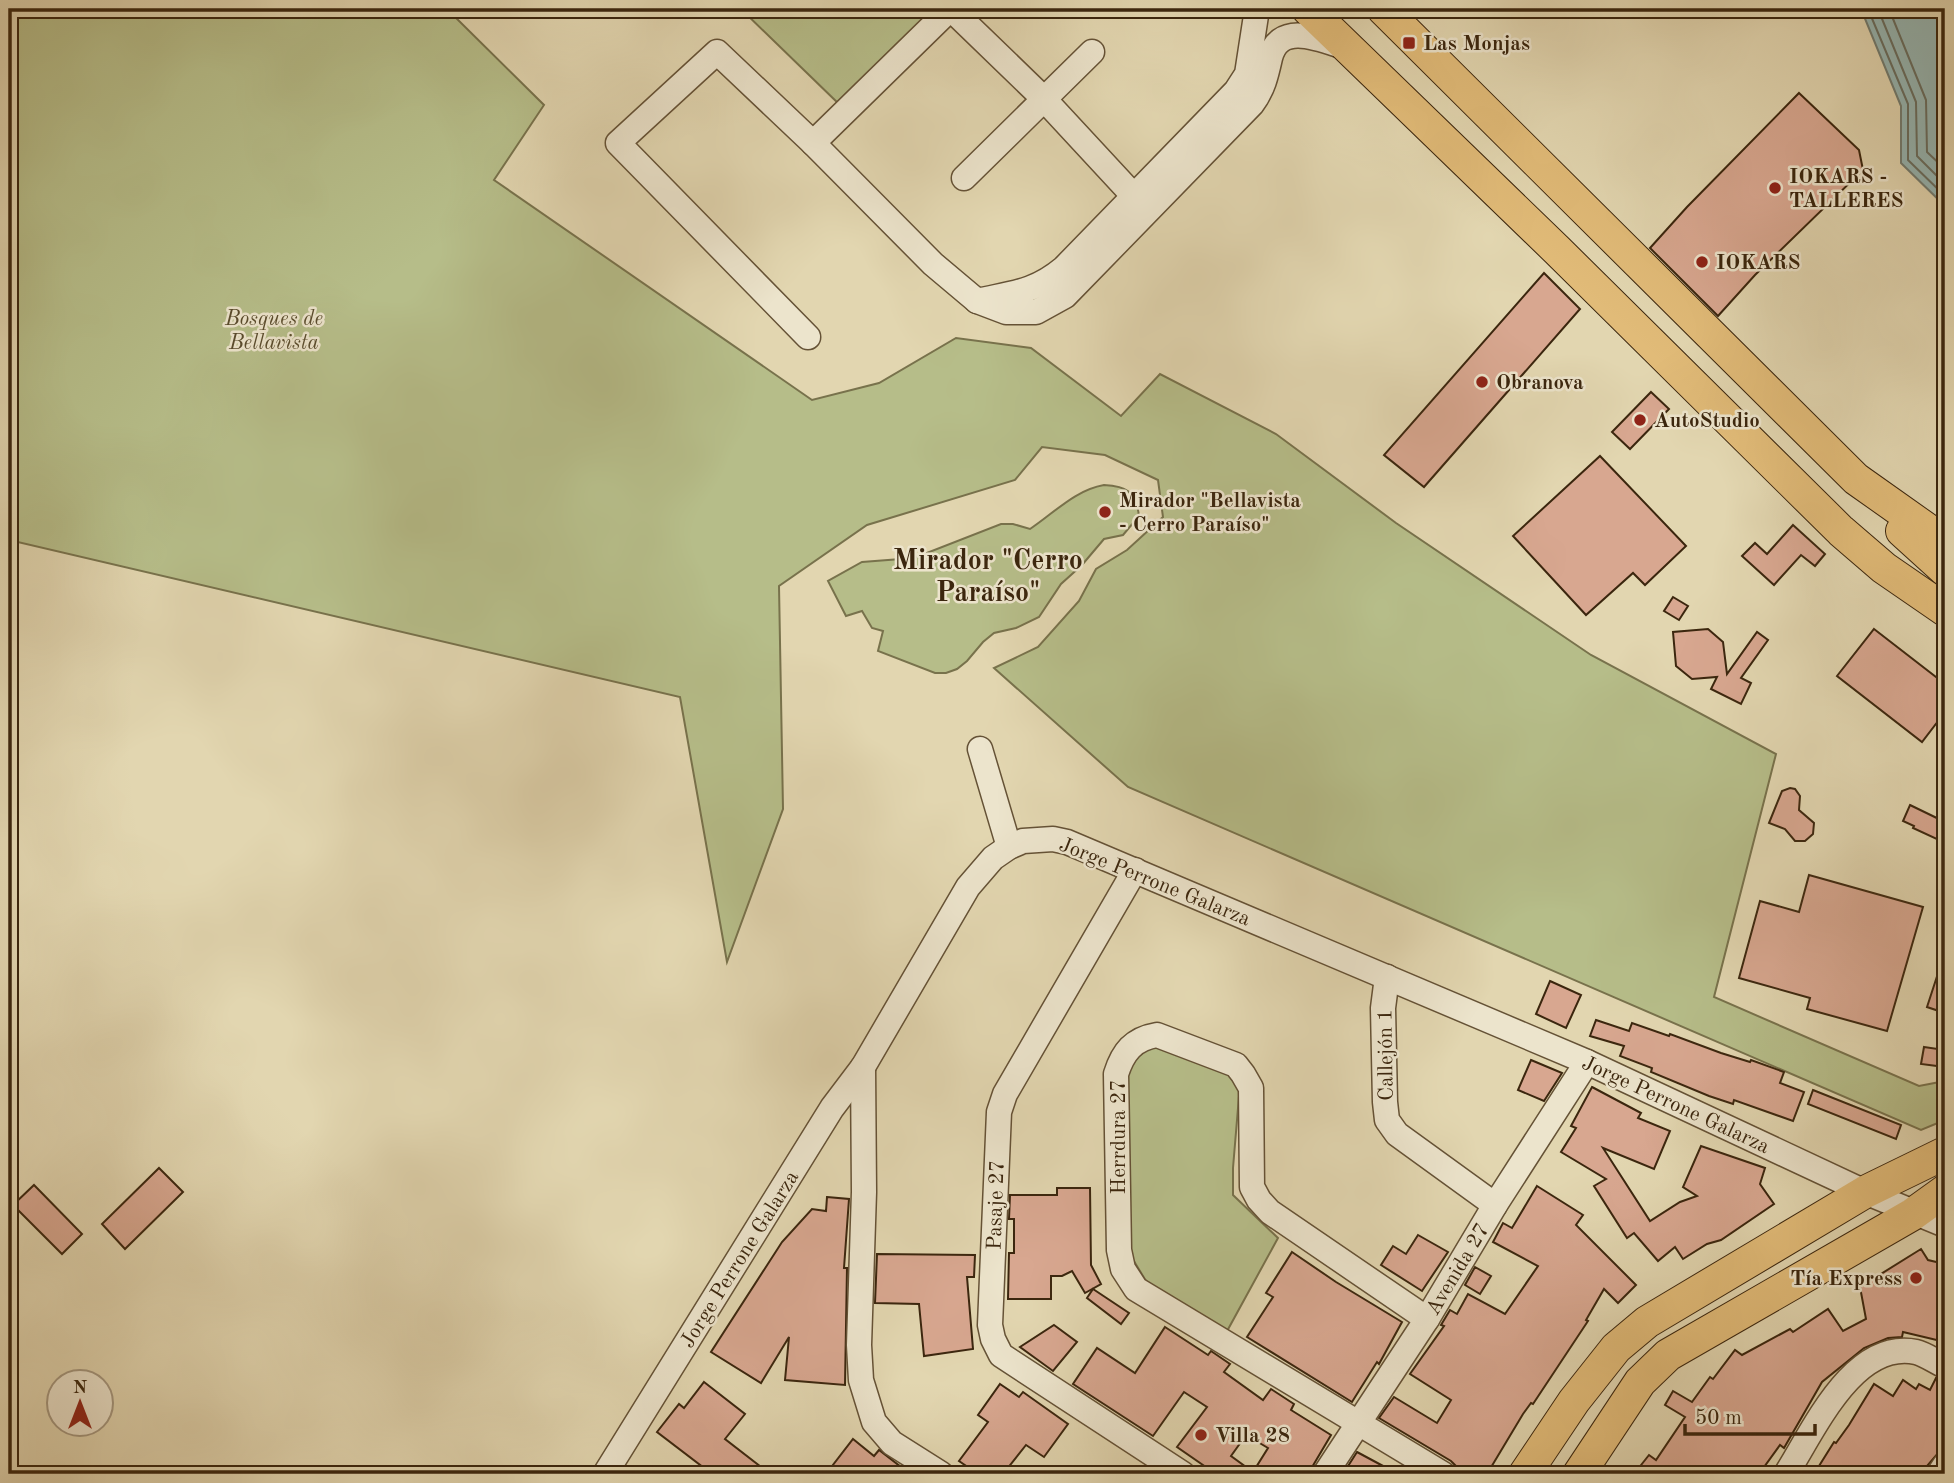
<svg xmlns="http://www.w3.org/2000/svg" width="1954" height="1483" font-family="'Old Standard TT',serif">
<rect width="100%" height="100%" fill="#e2d6b0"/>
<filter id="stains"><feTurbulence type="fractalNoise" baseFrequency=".00286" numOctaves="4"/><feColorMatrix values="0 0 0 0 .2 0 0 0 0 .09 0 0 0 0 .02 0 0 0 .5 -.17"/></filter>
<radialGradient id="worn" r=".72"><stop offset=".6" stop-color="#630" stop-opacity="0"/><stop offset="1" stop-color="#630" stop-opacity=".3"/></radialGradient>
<g fill="#b6bd89" stroke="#78724c" stroke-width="2">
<path d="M9 9H447L544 105 494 180 812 400 879 383 956 338 1031 348 1121 416 1160 374 1276 434 1396 523 1591 655 1776 754 1714 997 1919 1086 1945 1081V1120L1921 1130 1128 787 994 668 1038 647 1079 601 1096 569 1127 550 1163 517 1158 480 1105 455 1042 447 1015 480 867 525 779 586 783 809 727 962 680 697 9 540Z"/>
<path d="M741 9H934L840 105Z"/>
<path d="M1104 485C1127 486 1136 492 1139 516L1123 535 1104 539 1082 565 1061 584 1039 617 1016 628 994 633 983 642 967 661 957 669 946 673H935L878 651 883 631 872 628 862 611 846 616 828 581 862 562 914 558 1001 524H1013L1030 529C1054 513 1075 490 1104 485Z"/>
<path d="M1157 1042 1231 1070 1240 1084 1233 1168V1195L1278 1238 1226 1333 1146 1281 1126 1248 1119 1078 1134 1051Z"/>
</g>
<path fill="#96b7b4" stroke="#727d72" stroke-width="2" d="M1861 9H1945V206L1901 163V106Z"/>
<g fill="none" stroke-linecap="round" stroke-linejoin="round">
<g stroke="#686e61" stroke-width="2">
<path d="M1868 9 1908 104V160L1945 196"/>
<path d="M1878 9 1916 102 1917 156 1945 184"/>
<path d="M1889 9 1926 100 1927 152 1945 169"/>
</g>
</g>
<g fill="#d8a790" stroke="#3b260e" stroke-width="2" fill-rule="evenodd">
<path d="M1799 93 1859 150 1863 170 1755 275 1718 316 1650 248 1687 207Z"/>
<path d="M1544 273 1580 309 1424 487 1384 455Z"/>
<path d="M1651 392 1669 409 1630 449 1612 432Z"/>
<path d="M1600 456 1686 546 1645 585 1633 573 1586 615 1513 536Z"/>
<path d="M1793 525 1825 554 1815 566 1801 555 1774 585 1742 556 1755 543 1767 554Z"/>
<path d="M1673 597 1688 606 1679 620 1664 611Z"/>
<path d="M1708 629 1723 642 1727 674 1757 632 1768 640 1741 678 1751 683 1741 704 1711 689 1717 677 1692 679 1676 666 1673 632Z"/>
<path d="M1874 629 1945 684V712L1922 742 1837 676Z"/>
<path d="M1790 788 1795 789 1800 796 1799 810 1814 823 1813 834 1805 841H1795L1785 829 1769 823 1782 791Z"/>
<path d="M1910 805 1945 822V831L1941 841 1913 828 1914 826 1903 821Z"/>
<path d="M1809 875 1923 907 1887 1031 1807 1009 1810 998 1739 978 1760 901 1799 912Z"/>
<path d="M1942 961 1945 962V1013L1927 1007Z"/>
<path d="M1550 981 1581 995 1566 1028 1536 1014Z"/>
<path d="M1596 1020 1629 1031 1632 1023 1669 1036 1670 1034 1721 1053 1750 1062 1751 1060 1784 1072 1780 1083 1804 1092 1793 1121 1734 1100 1733 1104 1709 1096 1651 1072 1652 1068 1620 1056 1624 1046 1590 1036Z"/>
<path d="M1924 1047 1945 1050V1067L1921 1064Z"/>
<path d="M1531 1060 1562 1073 1544 1101 1518 1090Z"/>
<path d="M1592 1087 1641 1113 1638 1118 1670 1131 1654 1169 1603 1148 1650 1221 1680 1202 1697 1196 1683 1187 1701 1146 1765 1168 1760 1184 1774 1204 1721 1240 1707 1244 1683 1259 1675 1247 1658 1261 1634 1233 1627 1238 1594 1186 1606 1179 1561 1152 1576 1128 1571 1126Z"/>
<path d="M1813 1090 1901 1125 1896 1139 1808 1104Z"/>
<path d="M159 1168 183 1192 125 1249 102 1224Z"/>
<path d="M34 1185 82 1234 62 1254 13 1205Z"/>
<path d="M1537 1186 1583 1215 1576 1225 1636 1285 1618 1303 1604 1289 1586 1320 1588 1321 1533 1404 1531 1403 1523 1414 1487 1474H1458L1456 1466 1451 1461 1379 1418 1394 1397 1437 1423 1451 1400 1410 1374 1444 1326 1441 1325 1450 1310 1457 1314 1468 1294 1505 1314 1538 1266 1493 1242 1503 1223 1512 1228Z"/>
<path d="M1057 1188H1090L1091 1265 1101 1284 1085 1293 1072 1271 1062 1276H1051V1299H1008L1009 1253H1014V1219H1009L1010 1195H1057Z"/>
<path d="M827 1197 849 1199 844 1268H847L845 1385 785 1380 789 1337 761 1383 711 1352 782 1242 812 1209 826 1211Z"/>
<path d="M1418 1235 1448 1252 1422 1291 1381 1265 1393 1246 1406 1254Z"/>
<path d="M1921 1249 1928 1260 1945 1264V1342L1903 1332 1902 1337 1888 1338 1864 1348 1822 1382 1784 1448 1780 1445 1759 1474H1634L1649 1455 1656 1460 1685 1417 1665 1405 1673 1391 1692 1402 1710 1377 1713 1379 1735 1350 1742 1355 1790 1329 1793 1332 1828 1309 1843 1331 1866 1319 1860 1287Z"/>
<path d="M1292 1252 1336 1282 1402 1322 1379 1364 1377 1362 1352 1402 1247 1337 1273 1297 1266 1293Z"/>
<path d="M877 1254 975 1255 974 1277H967L973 1349 924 1356 919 1304 875 1303Z"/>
<path d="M1475 1267 1491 1276 1480 1294 1465 1285Z"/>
<path d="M1093 1289 1129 1313 1121 1324 1087 1298Z"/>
<path d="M1054 1325 1077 1342 1053 1371 1020 1347Z"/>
<path d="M1165 1327 1208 1355 1211 1351 1230 1364 1224 1372 1263 1400 1271 1389 1294 1404 1291 1410 1331 1435 1308 1474H1216L1177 1447 1207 1407 1184 1392 1153 1436 1073 1384 1097 1348 1135 1373ZM1246 1435 1268 1448 1253 1472 1231 1456Z"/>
<path d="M1936 1378 1945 1381V1441L1940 1451 1927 1466 1924 1474H1814L1834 1442 1836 1443 1849 1425 1874 1384 1893 1396 1903 1380 1916 1389 1919 1384 1930 1390Z"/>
<path d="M704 1382 745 1414 725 1439 770 1474H699L704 1468 657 1432 679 1404 684 1408Z"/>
<path d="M1000 1384 1019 1397 1023 1392 1068 1424 1044 1457 1026 1445 1003 1474H978L959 1461 988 1422 978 1415Z"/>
<path d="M853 1439 874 1456 879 1450 910 1474H826Z"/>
<path d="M1357 1452 1398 1474H1343Z"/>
</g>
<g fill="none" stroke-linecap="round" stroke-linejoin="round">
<defs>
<g id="minor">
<path d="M951 9 1043 98 1144 207"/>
<path d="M813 143 950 9"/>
<path d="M964 178 1092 52"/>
<path d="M977 301C1012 293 1034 293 1064 268L1236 91 1247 74 1257 9"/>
<path d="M808 337 618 143 717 52 813 143 933 264 977 301 1006 312H1036L1065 296 1252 104C1263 89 1266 76 1270 58 1279 21 1320 39 1344 47"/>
<path d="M980 749 1009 847"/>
<path d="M1135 870 1005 1094 999 1112 990 1325 993 1339 1001 1355 1183 1474"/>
<path d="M1387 977 1383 1008 1385 1102 1387 1120 1397 1134 1495 1205"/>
<path d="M863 1067 864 1192 859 1345 861 1380 874 1422 892 1443 941 1474"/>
<path d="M1427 1319 1270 1212 1259 1200 1252 1187 1251 1088 1243 1074 1236 1065 1157 1035C1133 1039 1123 1052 1116 1074L1119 1250 1123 1269 1136 1289 1443 1474"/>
<path d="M605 1474 832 1108 863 1067 968 887 993 858 1009 847 1023 841 1053 839 1067 842 1587 1062 1865 1192 1945 1225"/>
<path d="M1325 1474 1427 1319 1495 1205 1587 1062"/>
<path d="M1786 1474C1813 1432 1853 1339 1916 1352 1925 1354 1936 1362 1945 1366"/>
<path d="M1939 1474 1945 1465"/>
</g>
<g id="major">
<path d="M1308 9 1557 250 1841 531 1884 568 1945 610"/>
<path d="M1383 9 1856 479 1945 542"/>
<path d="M1902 531 1945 570"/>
<path d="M1525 1474 1574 1401 1616 1348 1647 1322 1865 1192 1945 1153"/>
<path d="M1579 1474 1640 1382 1668 1355 1913 1214 1945 1191"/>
</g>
</defs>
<use href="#minor" stroke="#655236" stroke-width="27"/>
<use href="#major" stroke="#3b260e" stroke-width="34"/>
<use href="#minor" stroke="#ece4cc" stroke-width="24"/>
<use href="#major" stroke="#e1bb78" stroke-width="32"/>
</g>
<g fill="#8f2418" stroke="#ece4cc" stroke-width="2.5">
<rect x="1402" y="36" width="14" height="14" rx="3.5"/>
<circle cx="1775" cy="188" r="7"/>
<circle cx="1702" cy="262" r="7"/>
<circle cx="1482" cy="382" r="7"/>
<circle cx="1640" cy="420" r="7"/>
<circle cx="1105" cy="512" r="7"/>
<circle cx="1916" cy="1278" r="7"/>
<circle cx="1201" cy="1435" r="7"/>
</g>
<g text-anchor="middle" stroke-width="5" stroke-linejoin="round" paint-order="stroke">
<g font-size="21" font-weight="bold" fill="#3b260e" stroke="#ece4cc" text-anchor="start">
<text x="1423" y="50">Las Monjas</text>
<text x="1789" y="183">IOKARS -<tspan x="1789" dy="24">TALLERES</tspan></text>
<text x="1716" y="269">IOKARS</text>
<text x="1496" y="389">Obranova</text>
<text x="1654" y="427">AutoStudio</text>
<text x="1119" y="507">Mirador "Bellavista<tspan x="1119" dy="24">- Cerro Paraíso"</tspan></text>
<text x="1902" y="1285" text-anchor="end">Tía Express</text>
<text x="1215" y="1442">Villa 28</text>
</g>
<g font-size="21" font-style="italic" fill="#5a4c2d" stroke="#ece4cc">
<text x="274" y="325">Bosques de<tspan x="274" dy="24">Bellavista</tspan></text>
</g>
<g font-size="21" fill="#3b260e" stroke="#ece4cc">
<text transform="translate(1155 881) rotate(22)" y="7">Jorge Perrone Galarza</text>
<text transform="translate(1385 1055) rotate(-91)" y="7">Callejón 1</text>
<text transform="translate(1676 1104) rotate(25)" y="7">Jorge Perrone Galarza</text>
<text transform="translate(1118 1137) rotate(-90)" y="7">Herrdura 27</text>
<text transform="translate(995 1205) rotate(-88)" y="7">Pasaje 27</text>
<text transform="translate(739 1259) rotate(-58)" y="7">Jorge Perrone Galarza</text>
<text transform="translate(1457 1269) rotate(-59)" y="7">Avenida 27</text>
</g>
<g font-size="28" font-weight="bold" fill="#3b260e" stroke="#ece4cc">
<text x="988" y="569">Mirador "Cerro<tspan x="988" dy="32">Paraíso"</tspan></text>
</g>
</g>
<rect width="1954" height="1483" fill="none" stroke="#e2d6b0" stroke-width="35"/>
<rect x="10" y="10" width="1933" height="1462" fill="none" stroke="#3b260e" stroke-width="3.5"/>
<rect x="18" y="18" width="1919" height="1448" fill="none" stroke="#3b260e" stroke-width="2"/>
<g transform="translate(80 1403)"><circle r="33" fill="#ece4cc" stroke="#a59880" stroke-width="2"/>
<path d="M0-5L12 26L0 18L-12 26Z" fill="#8f2418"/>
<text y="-10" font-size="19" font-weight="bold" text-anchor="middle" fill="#3b260e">N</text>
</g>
<path d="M1685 1424v10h130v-10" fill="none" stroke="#3b260e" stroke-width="3.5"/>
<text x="1695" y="1424" font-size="21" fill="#3b260e" stroke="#ece4cc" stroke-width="5" paint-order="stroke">50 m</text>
<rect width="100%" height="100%" filter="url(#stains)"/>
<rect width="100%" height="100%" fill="url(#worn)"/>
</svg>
